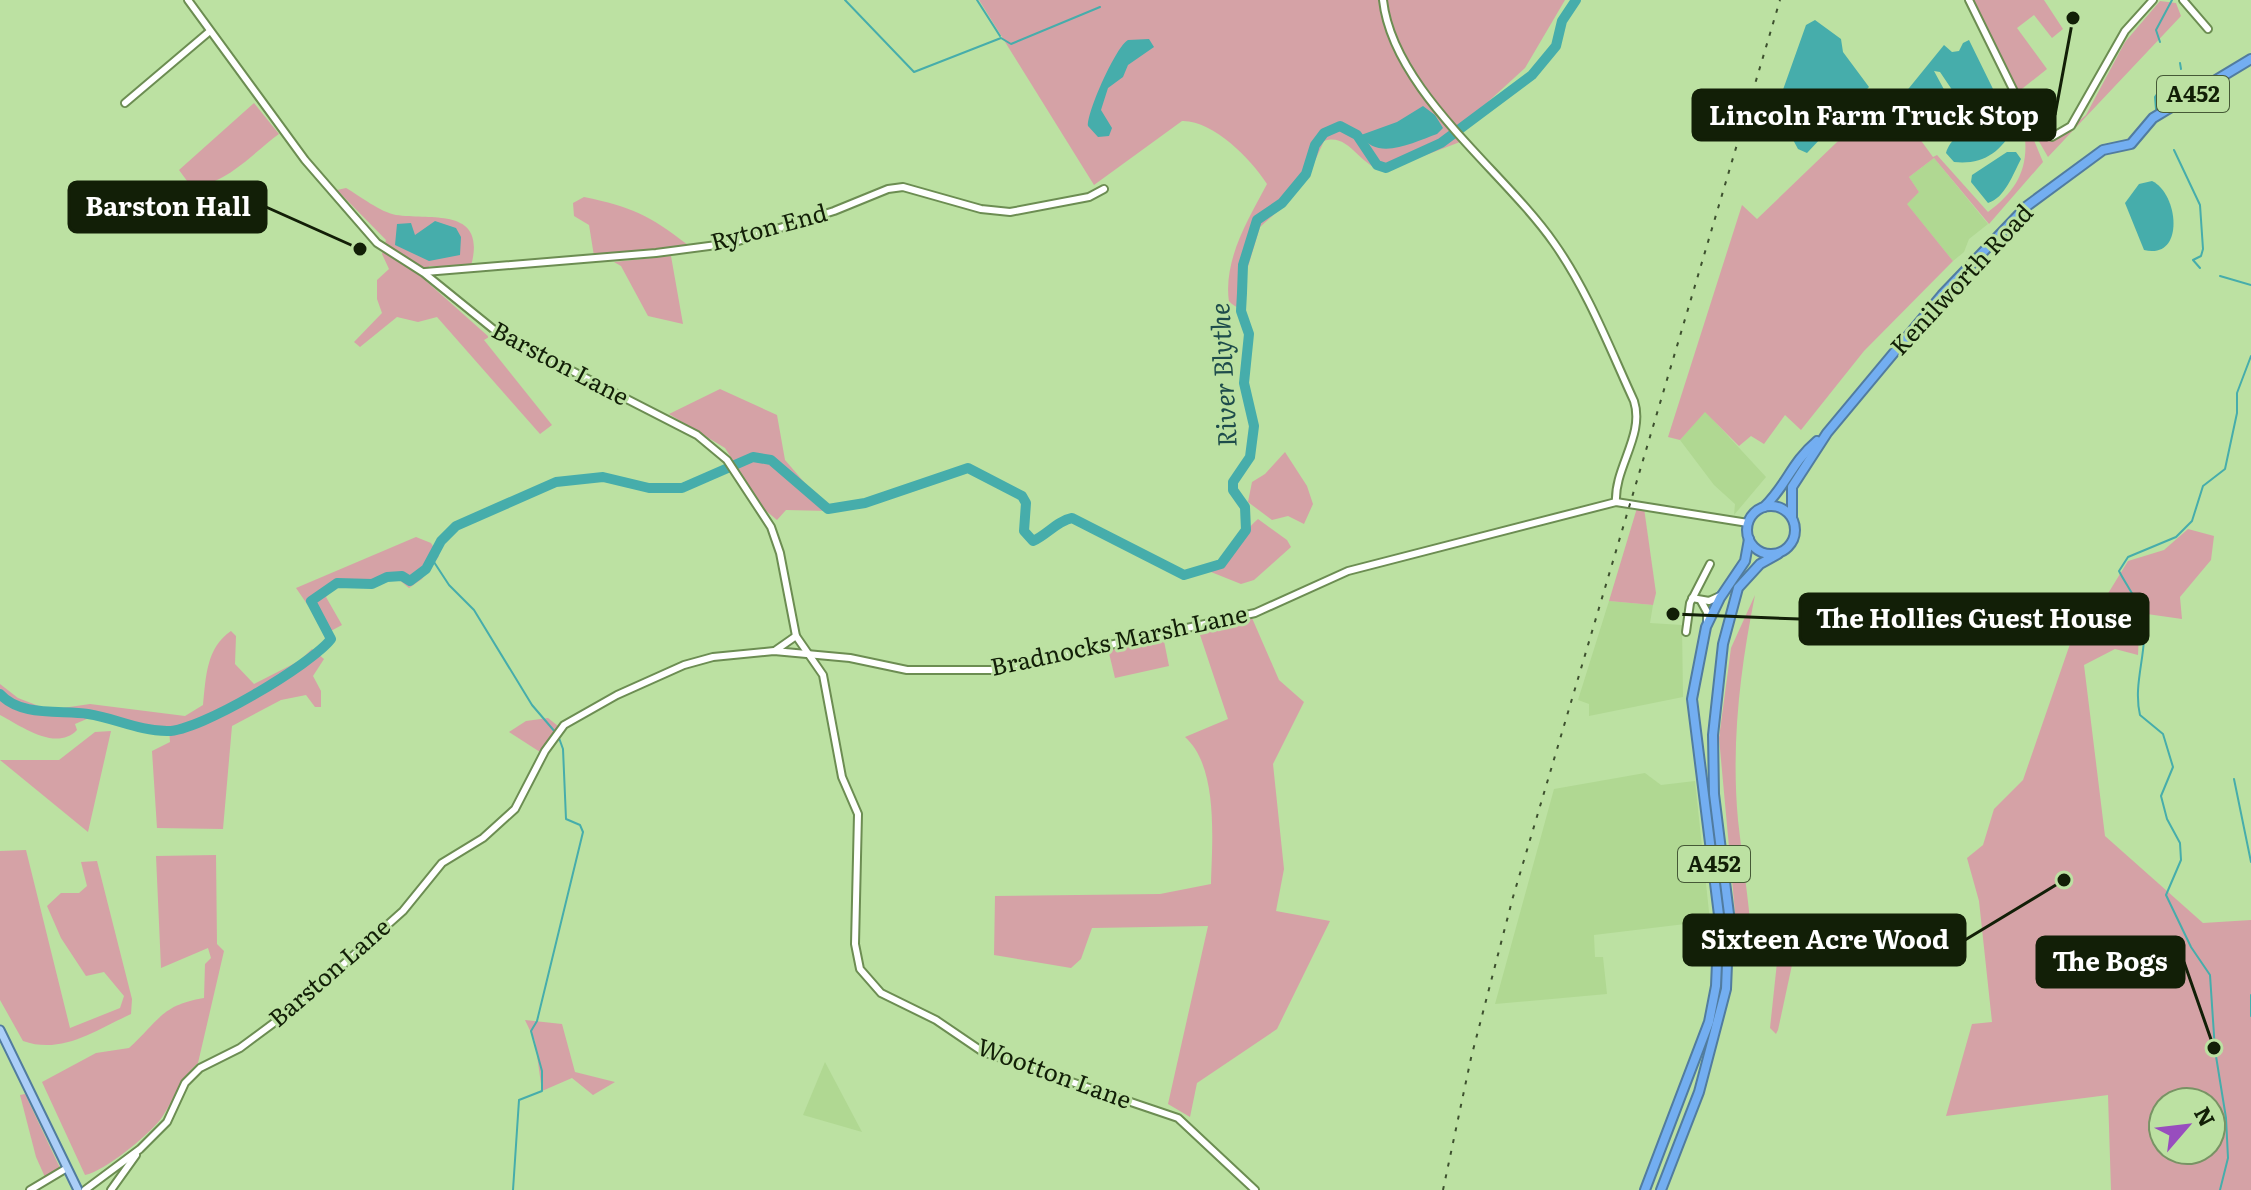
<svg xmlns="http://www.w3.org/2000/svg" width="2251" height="1190" font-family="Literata,serif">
<rect width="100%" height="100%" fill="#bce1a2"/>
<g fill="#b0d892">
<path d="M1934 158 1988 224 1969 239 1964 252 1953 261 1906 203 1919 192 1909 177Z"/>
<path d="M1705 411 1766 477 1734 515 1735 504 1714 485 1680 440Z"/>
<path d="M1609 601 1653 605 1650 623 1682 625 1683 697 1589 716V704L1578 700Z"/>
<path d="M1645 773 1661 785 1695 781 1710 921 1594 935 1595 957H1603L1607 994 1495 1004 1554 789Z"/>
<path d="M825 1062 862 1132 803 1115Z"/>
</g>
<g fill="#d5a2a6" fill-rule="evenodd">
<path d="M979 0H1565L1525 68 1455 132 1460 142 1384 171C1360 167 1349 132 1324 141L1313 165 1288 202 1260 227 1247 270 1244 312 1229 302C1223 260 1248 220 1267 184 1251 159 1213 120 1182 121L1094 185Z"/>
<path d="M1973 0H2044L2063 29 2052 38 2034 15 2017 28 2047 69 2018 92Z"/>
<path d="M2160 1 2176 3 2181 16 2048 157 2037 138 2058 139 2086 115 2125 42Z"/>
<path d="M1887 94 1933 157 1937 155 1988 212C2015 192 2028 171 2025 138H2033L2043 162 1989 224 1934 158 1909 177 1919 192 1907 204 1953 261 1864 351 1801 430 1785 415 1764 444 1751 436 1739 446 1705 412 1680 440 1668 437 1742 205 1757 219Z"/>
<path d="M254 103 279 134C255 151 221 190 190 185L179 170Z"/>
<path d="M346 188C360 196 380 212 396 215 433 220 487 207 471 266H429L426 281 489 337 484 340 552 425 540 434 437 317 418 322 397 317 360 347 354 342 382 313 377 299V280L389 269 382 254 386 240 337 190Z"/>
<path d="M584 197C632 207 649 215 688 245L594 256 589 225 574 216 573 203Z"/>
<path d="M671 256 683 324 648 316 621 266 614 262Z"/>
<path d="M720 389 777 415 785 460 829 511 786 510 777 520 765 510 725 448 669 414Z"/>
<path d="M1285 452 1307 486 1313 504 1304 524 1288 516 1272 520 1248 502 1252 482 1265 474Z"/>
<path d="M1637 508H1644L1656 593 1653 605 1609 601Z"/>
<path d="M1258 519 1287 540 1291 547 1254 580 1241 584 1206 570C1231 560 1238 536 1258 519Z"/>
<path d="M2188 529 2214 536 2211 560 2180 597 2182 619 2140 613 2138 655 2115 649 2084 665 2105 836 2203 923 2251 920V1190H2111L2108 1095 1946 1116 1972 1024 1992 1022 1979 901 1967 858 1983 845 1994 809 2023 780 2070 644 2104 600 2128 561 2164 550ZM2163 1102H2211V1150H2163Z"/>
<path d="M416 537 431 543 439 556 422 579 409 588 392 574 379 577 372 584 337 583 326 597 342 625 327 633 296 588Z"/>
<path d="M1755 595C1740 669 1731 745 1738 820 1743 865 1750 909 1753 954L1739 956 1719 738 1731 648Z"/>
<path d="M1252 618 1279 680 1304 702 1273 764 1284 869 1276 911 1330 921 1277 1029 1197 1083 1190 1117 1168 1104 1208 926 1092 928 1081 959 1071 968 994 955 995 896 1160 894 1211 884C1212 842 1219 767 1185 737L1228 719 1199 632Z"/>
<path d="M231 631 236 636 235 664 254 684 299 661 312 649 324 659 313 676 321 691V707H315L306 695 281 700 232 726 223 829 157 828 152 751 170 742 169 729 89 718 75 724 77 730C56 752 21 726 0 715V684L18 698 49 710 90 704 185 716 203 705C206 677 206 648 231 631Z"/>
<path d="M1163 636 1169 666 1115 678 1108 649Z"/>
<path d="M548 718 558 726 540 752 509 732 526 721Z"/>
<path d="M111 731 88 832 0 760H59L95 732Z"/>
<path d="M26 850 70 1028 120 1008 124 996 104 972 86 976 61 938 47 906 61 893H79L87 886 81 862 97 861 132 999 131 1014C96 1030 62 1055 23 1041L0 1000V851Z"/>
<path d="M216 855 217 944 224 951 198 1063C180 1078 174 1101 160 1120 147 1136 105 1171 85 1175L42 1082 96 1053 129 1048C159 1021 161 1005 204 998L205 964 211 958 208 948 161 968 156 856Z"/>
<path d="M1795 951 1778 1030 1776 1034 1770 1028 1778 953Z"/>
<path d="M525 1020 562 1024 575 1072 615 1082 593 1095 572 1078 542 1091 535 1041Z"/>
<path d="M25 1094 60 1168 45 1177 36 1157 20 1095Z"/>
</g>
<g fill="#46adab">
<path d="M1815 20 1841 39 1843 52 1869 87 1807 153 1798 149 1791 136 1783 132 1777 135 1769 129 1806 25Z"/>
<path d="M1128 40 1149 39 1154 47 1128 65 1123 77 1108 88 1101 110 1112 128 1109 136 1098 137 1088 126C1087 111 1117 45 1128 40Z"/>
<path d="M1969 40 1994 91 1967 112 1940 72 1934 71 1960 119 1947 135 1923 115 1905 93 1944 45 1952 52 1959 51 1963 43Z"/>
<path d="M1995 103 2002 104 2014 127C2001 153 1982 165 1954 162L1946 153C1950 140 1963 128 1976 128V117Z"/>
<path d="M1423 106 1435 115 1443 128 1437 134C1414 142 1377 162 1361 135L1397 122Z"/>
<path d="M2007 152H2016L2021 159C2013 174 2005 198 1988 203L1971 182 1972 175Z"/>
<path d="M2152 181C2179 194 2185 260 2144 250L2125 203 2139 184Z"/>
<path d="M435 221 456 228 461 237 460 255 429 261 395 245 397 224 411 223 415 235Z"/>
</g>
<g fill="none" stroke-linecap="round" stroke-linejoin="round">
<g stroke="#46adab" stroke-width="2">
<path d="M845 0 914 72 1001 38 1011 44 1100 7"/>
<path d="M977 0 1000 36"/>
<path d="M2160 42 2156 30 2172 0"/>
<path d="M2180 63 2181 69"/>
<path d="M2156 109 2155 97 2162 87"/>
<path d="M2174 150 2200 205 2203 249 2201 256 2193 260 2200 268"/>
<path d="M2220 276 2251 285"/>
<path d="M432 559 449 585 474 610 532 705 556 733"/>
<path d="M2234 779 2251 862"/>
<path d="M2251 995V1016"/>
<path d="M513 1190 519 1100 542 1091V1071L531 1031 537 1021 583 832 580 825 566 819 563 749 559 738"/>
<path d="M2220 1190 2228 1158 2226 1118 2215 1050 2210 975 2191 947 2166 895 2181 860 2180 843 2167 819 2161 796 2173 767 2163 734 2140 715C2132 681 2150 648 2142 616 2139 601 2126 585 2119 571L2128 557 2176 537 2192 521 2203 486 2225 469 2237 413V393L2251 356"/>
</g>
<path stroke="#46adab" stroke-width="10" d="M0 694C20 717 61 710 88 714 115 718 139 731 167 731 199 732 312 664 331 639L311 601 337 583 372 584 387 577 402 576 410 581 426 569 441 541 456 526 556 482 603 477 649 488H682L753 457 771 460 828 509 865 503 968 468 1022 496 1026 503 1024 531 1033 541C1048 534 1057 521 1072 518L1184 575 1221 564 1246 530 1245 507 1233 490V482L1250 457 1254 426 1244 383 1249 334 1241 311 1242 293 1243 265 1257 220 1282 203 1306 174 1315 145 1324 133 1340 126 1357 135 1377 165 1386 168 1441 143 1532 75 1556 46 1562 21 1576 0"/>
<defs>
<g id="minor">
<path d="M188 0 305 160 377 243 424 273 498 333 697 435 727 460 771 527 780 553 796 636 823 675 842 777 858 814 855 944 860 969 881 993 936 1020 983 1052 1178 1118 1255 1190"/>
<path d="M1383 0C1393 91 1504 171 1554 243 1588 291 1610 349 1634 401 1645 435 1614 468 1616 502"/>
<path d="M1969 0 2032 128 2052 137 2071 126 2125 31 2153 0"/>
<path d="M2183 0 2208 29"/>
<path d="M125 103 210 31"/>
<path d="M425 272 656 253 732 243 834 211 888 189 903 187 981 209 1010 212 1089 197 1104 189"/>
<path d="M1692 598 1709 601 1722 595"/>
<path d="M1701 601 1707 612V623"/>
<path d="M1686 632 1690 603 1710 564"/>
<path d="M776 650 796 636"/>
<path d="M30 1190 67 1168"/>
<path d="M85 1190 140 1149 167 1122 185 1083 200 1068 240 1048 298 1005 403 911 442 863 483 838 515 809 545 751 564 725 617 695 684 665 713 657 774 651 850 658 907 670H996L1255 613 1348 571 1616 502 1748 523"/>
<path d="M111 1190 136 1155"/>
</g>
<path id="major" d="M0 1030 78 1190"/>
<g id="highway">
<circle cx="1771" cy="530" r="24"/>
<path d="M1764 507C1787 485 1791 463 1817 441"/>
<path d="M1792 517V487L1827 433 1942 295 2027 206 2103 150 2131 144 2153 118 2251 59"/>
<path d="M1645 1190 1709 1022 1716 986 1719 915 1692 699 1706 627 1720 598 1745 561 1749 539"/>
<path d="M1661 1190 1699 1092 1726 989 1729 914 1714 794 1713 735 1723 644 1738 588 1760 564 1778 554"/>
</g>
</defs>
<use href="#minor" stroke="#6c8d52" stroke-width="10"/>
<use href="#major" stroke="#517c9f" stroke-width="11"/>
<use href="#highway" stroke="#517c9f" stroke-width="12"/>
<use href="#minor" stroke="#fff" stroke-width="6"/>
<use href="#major" stroke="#abcef7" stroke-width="7"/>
<use href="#highway" stroke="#73aef1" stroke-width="8"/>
<path stroke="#3d502e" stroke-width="2" stroke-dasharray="4 8" stroke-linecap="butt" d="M1443 1190 1471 1058 1513 897 1780 0"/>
</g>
<g text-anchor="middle" stroke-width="6" stroke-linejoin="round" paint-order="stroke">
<g fill="#bce1a2" stroke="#455936" stroke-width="2">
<rect x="2157" y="76" width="72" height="36" rx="6"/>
<rect x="1678" y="846" width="72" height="36" rx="6"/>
</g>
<g font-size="22" font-weight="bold" fill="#121f07">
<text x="2193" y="102">A452</text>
<text x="1714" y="872">A452</text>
</g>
<g font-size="24" fill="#121f07" stroke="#bce1a2">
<text transform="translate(769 228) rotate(-15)" y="8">Ryton End</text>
<text transform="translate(1962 280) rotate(-47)" y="8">Kenilworth Road</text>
<text transform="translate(560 364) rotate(28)" y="8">Barston Lane</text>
<text transform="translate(1119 641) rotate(-12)" y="8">Bradnocks Marsh Lane</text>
<text transform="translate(330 973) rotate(-41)" y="8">Barston Lane</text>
<text transform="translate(1054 1074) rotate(20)" y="8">Wootton Lane</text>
</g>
<g font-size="26" font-style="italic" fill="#1e4c4b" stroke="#bce1a2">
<text transform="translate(1224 375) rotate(-93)" y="9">River Blythe</text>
</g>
</g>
<path fill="none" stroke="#121f07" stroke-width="3" d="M2073 18L2055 115M360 249L266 207M1673 614L1800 619M2064 880L1965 940M2214 1048L2184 962"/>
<g fill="#121f07" stroke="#bce1a2" stroke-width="3">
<circle cx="2073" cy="18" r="8"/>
<circle cx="360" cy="249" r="8"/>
<circle cx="1673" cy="614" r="8"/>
<circle cx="2064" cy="880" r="8"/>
<circle cx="2214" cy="1048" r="8"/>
</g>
<g fill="#121f07" stroke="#121f07" stroke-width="3">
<rect x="1693" y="90" width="362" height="50" rx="8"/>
<rect x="69" y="182" width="197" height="50" rx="8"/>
<rect x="1800" y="594" width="348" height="50" rx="8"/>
<rect x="1684" y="915" width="281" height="50" rx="8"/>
<rect x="2037" y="937" width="147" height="50" rx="8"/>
</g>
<g font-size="26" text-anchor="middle" font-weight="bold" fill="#fff">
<text x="1874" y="125">Lincoln Farm Truck Stop</text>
<text x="168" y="216">Barston Hall</text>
<text x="1974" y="628">The Hollies Guest House</text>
<text x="1825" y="949">Sixteen Acre Wood</text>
<text x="2110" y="971">The Bogs</text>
</g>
<g transform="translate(2187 1126) rotate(62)"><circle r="38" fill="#bce1a2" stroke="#789364" stroke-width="2"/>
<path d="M0-6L14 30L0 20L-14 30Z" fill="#984dbe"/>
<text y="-12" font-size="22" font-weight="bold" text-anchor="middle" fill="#121f07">N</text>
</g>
</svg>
